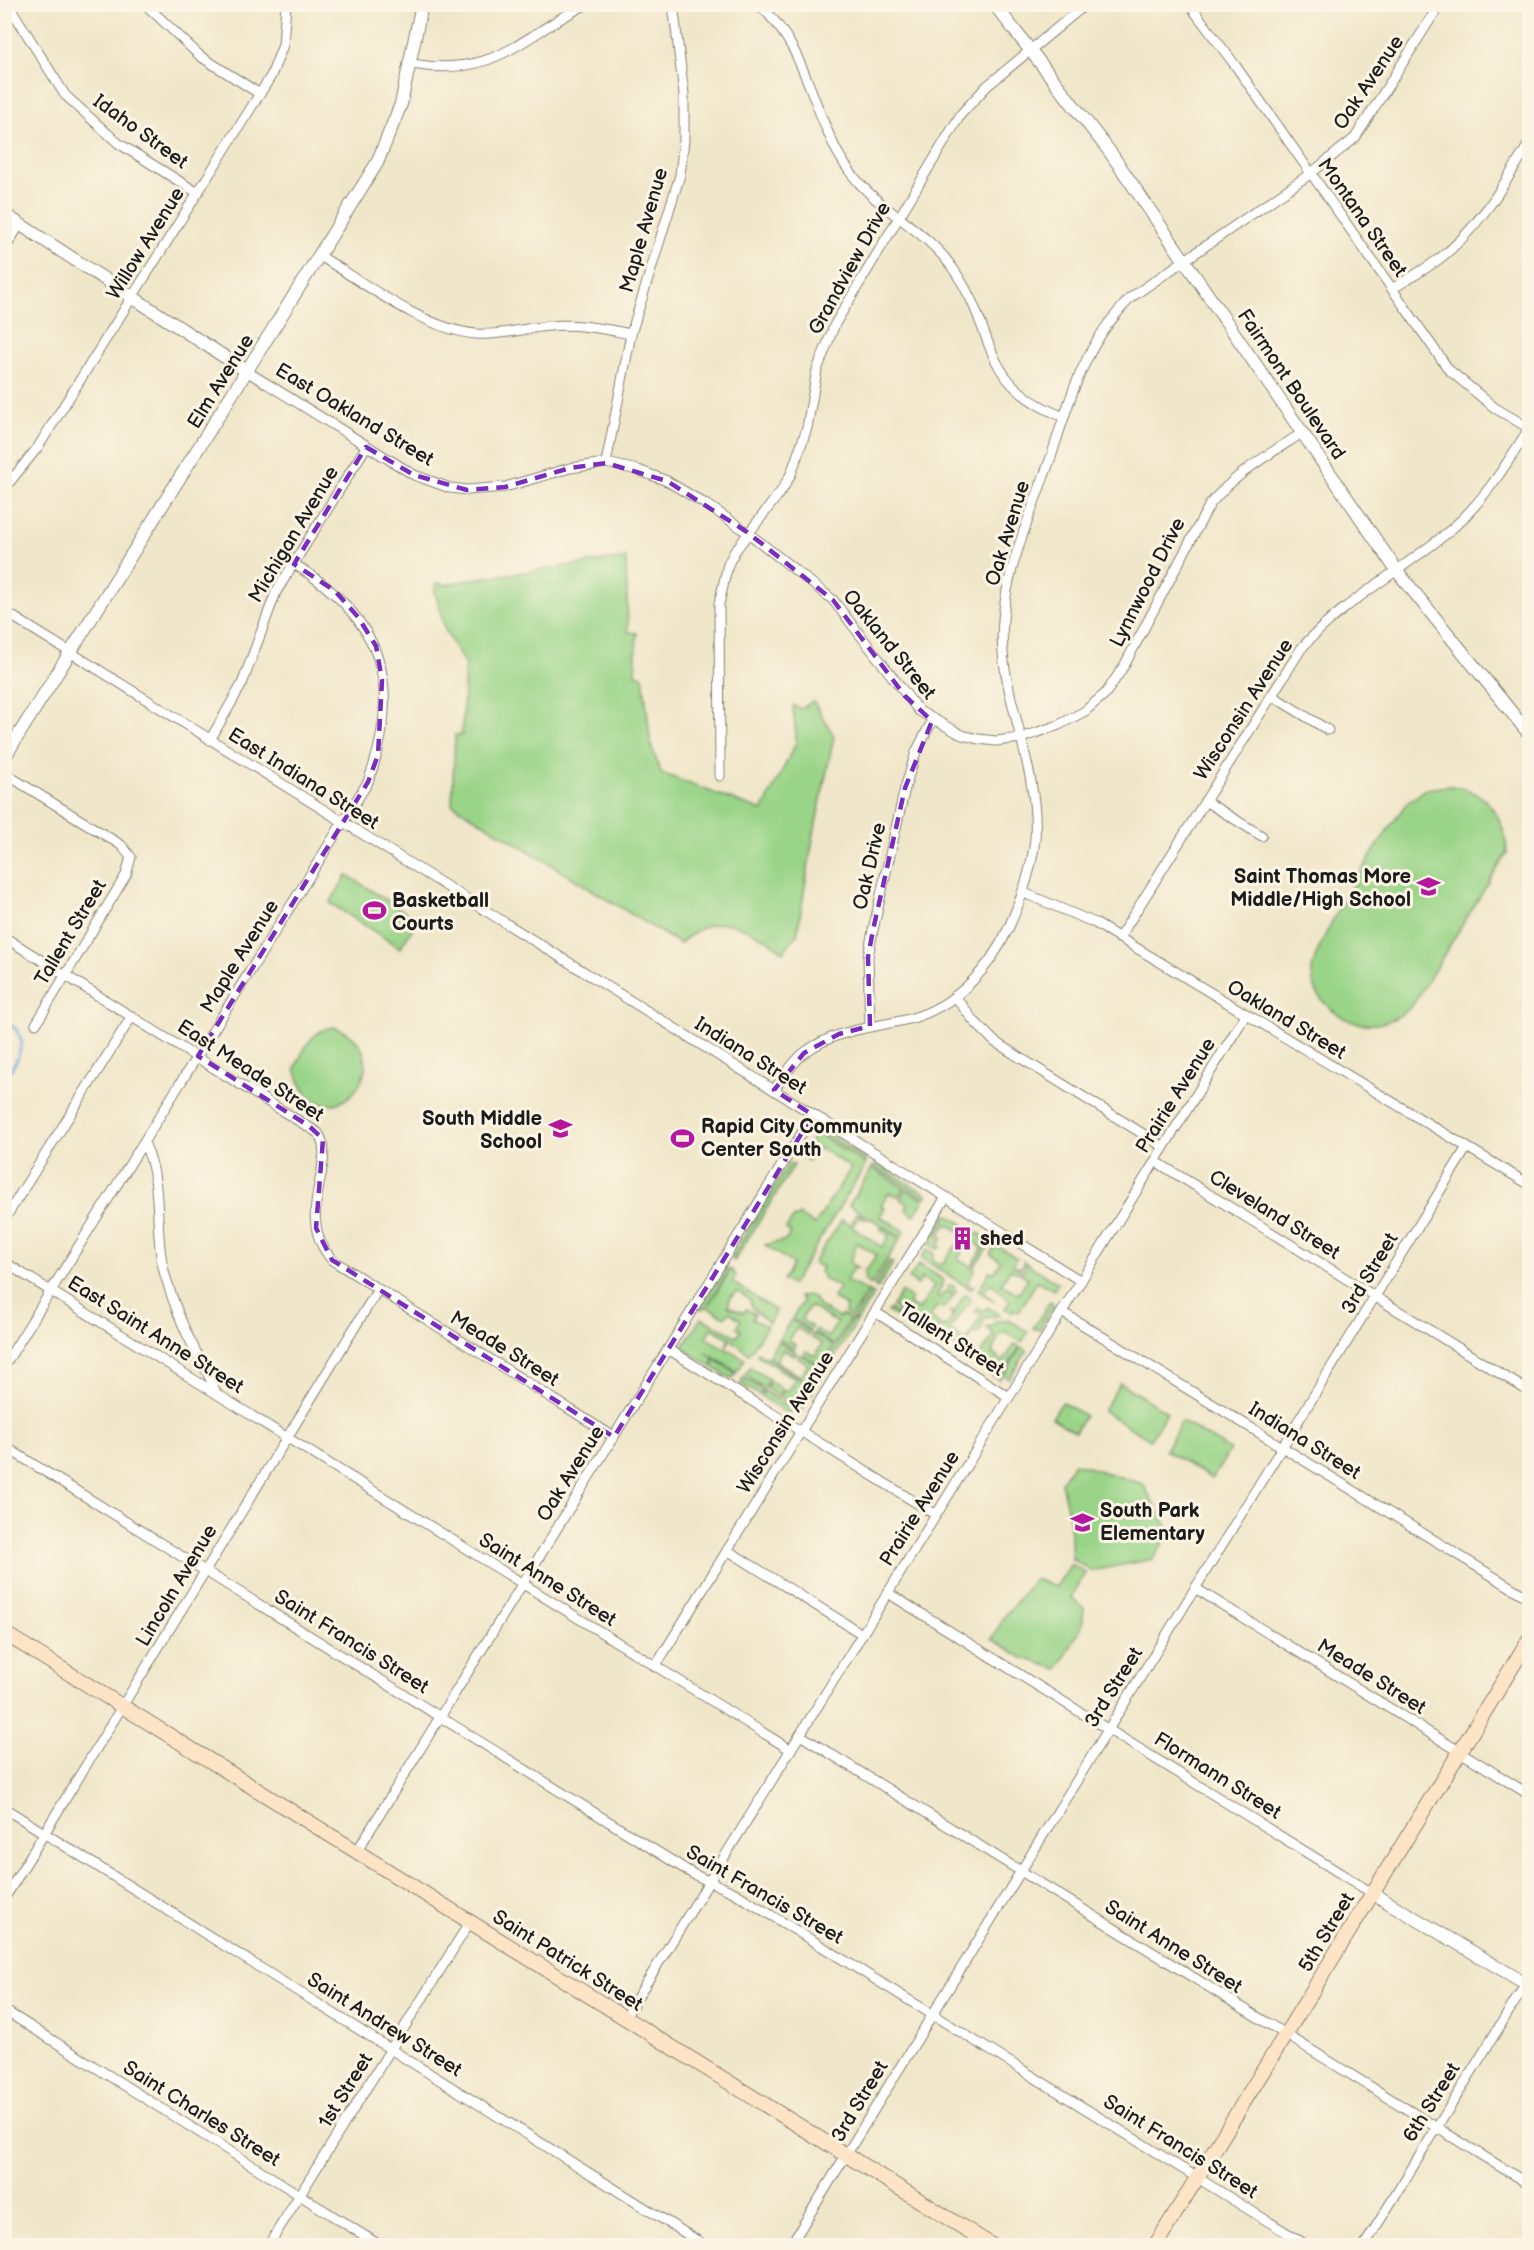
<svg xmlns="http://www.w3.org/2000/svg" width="1534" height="2250" font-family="'Balsamiq Sans',sans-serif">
<rect width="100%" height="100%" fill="#fcf5e5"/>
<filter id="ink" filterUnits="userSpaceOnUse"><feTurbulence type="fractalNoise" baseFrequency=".0167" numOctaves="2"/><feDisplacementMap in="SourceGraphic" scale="12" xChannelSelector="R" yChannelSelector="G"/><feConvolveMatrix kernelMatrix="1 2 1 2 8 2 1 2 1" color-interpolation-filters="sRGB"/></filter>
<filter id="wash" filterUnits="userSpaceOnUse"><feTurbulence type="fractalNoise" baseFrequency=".008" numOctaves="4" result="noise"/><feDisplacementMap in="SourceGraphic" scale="24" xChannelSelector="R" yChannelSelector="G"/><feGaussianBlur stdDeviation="1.35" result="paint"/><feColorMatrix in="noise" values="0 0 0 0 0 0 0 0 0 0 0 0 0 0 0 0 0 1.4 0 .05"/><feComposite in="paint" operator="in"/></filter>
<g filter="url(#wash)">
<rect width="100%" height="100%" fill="#f0e6c9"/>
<g fill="#9ad488" stroke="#5b7852" stroke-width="1.5">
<path d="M626 558 628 632 637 633 635 674 643 676 651 746 661 773 762 811 796 743C797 732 793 718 793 705L801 709 813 701 834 736 813 838 797 935 783 952C779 950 777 946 772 943 737 921 712 913 680 944L452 804 455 735H462L465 665 445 630 435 591 436 583 446 585 472 579Z"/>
<path d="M1450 786C1487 789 1505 818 1507 853L1412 1006C1396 1021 1375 1029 1353 1022 1333 1015 1311 995 1312 972 1313 942 1385 833 1406 804L1426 789Z"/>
<path d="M347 875 418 920 400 948 330 903Z"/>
<path d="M334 1027C414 1056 319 1159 295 1068 304 1050 311 1029 334 1027Z"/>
<path d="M819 1128 866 1158V1162L817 1131Z"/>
<path d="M816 1133 866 1164 792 1285 783 1280 793 1264 765 1245 786 1240 791 1233 786 1229 794 1217 797 1218 799 1215 815 1225 851 1168 820 1148 817 1152 814 1150 808 1161 802 1157Z"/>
<path d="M789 1163 794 1165 734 1261 732 1256Z"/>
<path d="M877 1164 928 1195 925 1198 873 1166Z"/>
<path d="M872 1168 904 1188 899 1196 889 1193 881 1205 885 1208 880 1216 904 1231 901 1237 849 1205Z"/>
<path d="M906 1189 924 1200 914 1216 906 1209 908 1204 900 1199Z"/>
<path d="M943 1211 946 1214 928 1243 924 1241Z"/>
<path d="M857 1213 869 1220 859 1216 852 1227 882 1247 889 1236 880 1229 882 1227 900 1239 871 1285 864 1280 866 1275 863 1273 877 1255 857 1243 850 1263 858 1268H853L846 1281 868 1291 851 1317 845 1313 846 1306 833 1298 839 1287 824 1279 820 1272 822 1267 813 1263 842 1220 850 1225Z"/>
<path d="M948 1215 963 1224 959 1231 947 1224 939 1234 943 1238 938 1245 941 1247 937 1249 930 1245Z"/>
<path d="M969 1228 973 1230 958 1259 971 1267 983 1248 972 1241 978 1233 992 1242 973 1268 975 1270 967 1284 974 1286 970 1288 972 1290 921 1258 927 1249 934 1253 933 1260 942 1265Z"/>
<path d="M996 1245 1017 1258 1013 1265 1018 1268 1022 1266 1019 1273 1010 1269 1001 1284 1018 1294 1028 1278 1021 1274 1025 1268 1023 1261 1058 1283 1054 1290 1037 1281 1019 1312 1014 1309 1012 1313 1005 1308 1010 1301 991 1283 984 1291 995 1302 978 1291 990 1271 994 1273 1001 1261 990 1254Z"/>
<path d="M889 1261 893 1263 878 1288 874 1286Z"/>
<path d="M919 1264 944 1280 937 1297 940 1298 945 1291 951 1294 948 1287 950 1285 954 1286 956 1292 945 1308 937 1306 930 1317 939 1324 935 1333 892 1306 901 1292 911 1299 908 1304 919 1310 934 1286 922 1278 918 1285 909 1279Z"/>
<path d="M724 1268 729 1269 708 1305 731 1270 736 1275 732 1282 776 1311 769 1323 751 1307V1301L737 1291 733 1296 731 1295 728 1306 744 1313 746 1309 755 1314 752 1319 767 1326 749 1354 731 1339 726 1346 729 1338 712 1328 706 1338 745 1359 737 1372 705 1352 715 1360 711 1366 682 1348 701 1318 732 1334 737 1336 741 1330 737 1327 741 1320 729 1312 725 1317 707 1307 700 1309Z"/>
<path d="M870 1292 874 1294 857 1321 853 1319Z"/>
<path d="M967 1294 971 1300 949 1330 963 1339 957 1347 937 1334 942 1325 946 1327 953 1316 949 1310 954 1314 963 1297Z"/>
<path d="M806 1295 814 1297C817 1308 826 1310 839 1318L842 1315 850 1319 834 1345 814 1333 816 1329 828 1337 837 1323 810 1306 801 1319 812 1327 810 1330 792 1318 803 1301 799 1297Z"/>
<path d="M1050 1301 1054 1306 1039 1330 1033 1328Z"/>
<path d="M977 1307 984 1311 987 1307 1000 1315 982 1319 983 1324 978 1333 974 1331 962 1350 981 1315 975 1311Z"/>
<path d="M890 1309 934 1335 932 1338 888 1312Z"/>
<path d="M1008 1319 1028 1332 1022 1342 1005 1332 998 1337 992 1353 1003 1362 1015 1344 1020 1347 1002 1375 977 1359 994 1335 986 1327 995 1325 994 1322Z"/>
<path d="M791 1320 810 1332 808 1335 797 1328 789 1341 796 1345 794 1349 779 1339Z"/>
<path d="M852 1320 856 1323 801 1411 797 1408Z"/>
<path d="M813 1333 833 1346 821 1366 804 1355 806 1351 815 1356 822 1344 811 1337Z"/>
<path d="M778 1341 797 1353 795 1356 783 1349 776 1361 800 1376 808 1365 798 1358 800 1354 821 1367 810 1384 768 1357Z"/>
<path d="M1021 1347 1027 1351 1009 1379 1004 1376Z"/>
<path d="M758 1352 809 1385 795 1407 780 1397 784 1390 787 1391 795 1379 757 1355Z"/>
<path d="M965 1354 1001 1377 999 1380 963 1357Z"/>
<path d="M716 1360 736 1373 732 1379 712 1367Z"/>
<path d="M750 1367 769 1379 764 1388 745 1375Z"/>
<path d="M743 1377 763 1390 759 1395 741 1384Z"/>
<path d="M770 1381 783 1389 778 1396 766 1388Z"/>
<path d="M1120 1383 1167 1412 1150 1440 1103 1411Z"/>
<path d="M764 1391 793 1409 789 1415 761 1396Z"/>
<path d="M1062 1402 1085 1416 1075 1432 1052 1418Z"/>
<path d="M1182 1421 1230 1450 1212 1479 1165 1450Z"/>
<path d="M1074 1463 1143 1484 1170 1532 1153 1559 1092 1571 1072 1559 1070 1520 1061 1483Z"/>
<path d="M1071 1564 1086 1573 1071 1597 1084 1608 1082 1626 1058 1669 1023 1658 992 1639 1005 1616 1035 1579 1056 1587Z"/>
</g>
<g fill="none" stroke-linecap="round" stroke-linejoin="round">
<path stroke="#6ca5db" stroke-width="3" d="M4 1021 16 1029 22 1042 17 1060 4 1080"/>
</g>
</g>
<g filter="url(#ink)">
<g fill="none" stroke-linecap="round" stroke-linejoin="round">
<defs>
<g id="minor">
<path d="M8 4 65 95 118 143 198 193"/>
<path d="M145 4 200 56 260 94"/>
<path d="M758 4C804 43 811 105 839 155 869 209 922 223 954 270 998 333 977 383 1064 417"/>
<path d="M1189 4 1235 65 1449 370 1495 408 1529 428"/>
<path d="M411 64C497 78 518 38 587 4"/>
<path d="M4 250 20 224"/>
<path d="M320 256C365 283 423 329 476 334 501 336 524 328 549 326 576 323 604 329 631 334"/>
<path d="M1392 289C1408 279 1424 270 1439 259 1478 230 1505 183 1530 142"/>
<path d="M248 372 414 475 450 488 467 490 505 487 570 468 606 463 638 470 667 481 712 508 747 532 833 600 919 711 962 735 978 739 996 741 1021 738 1059 725 1085 711 1106 693 1124 666 1210 504C1236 473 1268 455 1302 433"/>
<path d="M606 463 631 334 680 175 684 140V94L673 4"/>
<path d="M4 489 38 447 271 76 283 45 286 4"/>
<path d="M4 611 1081 1281"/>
<path d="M1271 695 1328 730"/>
<path d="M210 740 242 684 276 592 366 447"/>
<path d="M4 773 121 845 131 857 126 875 36 1024"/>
<path d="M720 776 719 604 728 564 735 551 782 490 791 474 807 428 817 370 835 324 961 114 987 86 1086 4"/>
<path d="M1205 801 1262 836"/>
<path d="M1022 892 1095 923 1530 1185"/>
<path d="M4 937 318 1133C339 1163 292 1214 332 1260L614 1437"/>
<path d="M1119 938 1301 649C1339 604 1403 570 1448 532 1483 503 1506 465 1530 427"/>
<path d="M955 996 973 1020 995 1042 1164 1147"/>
<path d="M870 1026 868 957 873 930 905 788 916 752 932 721"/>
<path d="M774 1090C783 1077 792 1063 804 1053 835 1029 873 1028 909 1019 955 1007 990 969 1009 927 1021 900 1032 868 1035 839 1039 779 1012 720 1004 662 994 592 1028 522 1051 457 1064 417 1077 371 1100 336 1108 322 1120 310 1130 298L1310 174 1355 138 1440 4"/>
<path d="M145 1145C164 1185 153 1233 165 1275 173 1302 183 1328 196 1352 204 1366 211 1378 216 1393"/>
<path d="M1155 1161 1530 1392"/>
<path d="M4 1220 132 1016"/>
<path d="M4 1262 791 1750"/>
<path d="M875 1312 1009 1397"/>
<path d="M1062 1312 1530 1599"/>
<path d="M668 1349 936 1515"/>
<path d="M4 1366 368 782C404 685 382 618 294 564"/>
<path d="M4 1446 693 1874 735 1893 1308 2246"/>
<path d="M727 1550 862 1634"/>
<path d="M1195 1588 1530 1795"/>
<path d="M888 1593 1372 1893"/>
<path d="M655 1667 946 1197"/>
<path d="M800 1735 1530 2185"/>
<path d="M4 1808 706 2246"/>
<path d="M357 1851 813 1115"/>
<path d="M4 1899 377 1291"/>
<path d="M4 2010 381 2246"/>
<path d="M624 2019 1245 1016"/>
<path d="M268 2246 470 1922"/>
<path d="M790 2246 1467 1147"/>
<path d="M1364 2246 1530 1977"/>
</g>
<g id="tertiary">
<path d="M994 4 1110 152 1397 571 1530 735"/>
<path d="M4 214 248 372"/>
<path d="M4 758 377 163 401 104 422 4"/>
<path d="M1372 1893 1530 1986"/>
</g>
<g id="secondary">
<path d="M4 1633 993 2246"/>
<path d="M1155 2246 1530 1638"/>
</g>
</defs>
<use href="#minor" stroke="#868172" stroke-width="11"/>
<use href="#tertiary" stroke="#868172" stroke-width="14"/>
<use href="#secondary" stroke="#868172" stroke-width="16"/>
<use href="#minor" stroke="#fff" stroke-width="9"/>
<use href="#tertiary" stroke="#fff" stroke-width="12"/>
<use href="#secondary" stroke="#fee4c6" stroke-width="14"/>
</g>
</g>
<path fill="none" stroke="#7b2cbf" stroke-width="4.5" stroke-dasharray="12 8" stroke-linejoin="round" d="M366 447 414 475 467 490 505 487 570 468 606 463 667 481 747 532 833 600 905 696 932 721 905 788 873 930 868 957 870 1026 839 1034 804 1053 774 1090 813 1115 614 1437 332 1260 316 1228 323 1139 309 1126 198 1056 368 782 378 755 382 680 376 646 358 617 335 591 294 564Z"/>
<defs>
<symbol id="school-bare" viewBox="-9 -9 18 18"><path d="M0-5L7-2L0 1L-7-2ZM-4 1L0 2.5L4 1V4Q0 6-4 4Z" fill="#b5179e" stroke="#fcf5e5" stroke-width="2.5" paint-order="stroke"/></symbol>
<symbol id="stadium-bare" viewBox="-9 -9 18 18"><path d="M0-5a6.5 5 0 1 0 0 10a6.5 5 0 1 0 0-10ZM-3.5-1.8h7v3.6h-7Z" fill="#b5179e" stroke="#fcf5e5" stroke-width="2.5" paint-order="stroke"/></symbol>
<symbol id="building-bare" viewBox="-9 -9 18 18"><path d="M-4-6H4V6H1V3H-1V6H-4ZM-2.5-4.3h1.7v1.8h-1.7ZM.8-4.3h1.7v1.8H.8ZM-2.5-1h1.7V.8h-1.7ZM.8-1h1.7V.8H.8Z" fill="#b5179e" stroke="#fcf5e5" stroke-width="2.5" paint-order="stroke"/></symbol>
</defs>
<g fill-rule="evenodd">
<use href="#school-bare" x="1412" y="870" width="33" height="33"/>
<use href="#stadium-bare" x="358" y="894" width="33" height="33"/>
<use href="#school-bare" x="544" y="1112" width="33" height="33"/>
<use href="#stadium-bare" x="666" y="1122" width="33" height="33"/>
<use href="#building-bare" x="946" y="1222" width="33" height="33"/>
<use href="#school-bare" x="1066" y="1506" width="33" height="33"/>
</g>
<g text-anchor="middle" stroke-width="6" stroke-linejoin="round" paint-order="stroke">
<g font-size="20" fill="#1c1c1c" stroke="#fcf5e5">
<text transform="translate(1368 82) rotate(-56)" y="7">Oak Avenue</text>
<text transform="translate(141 131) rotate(36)" y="7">Idaho Street</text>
<text transform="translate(1363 217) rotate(55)" y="7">Montana Street</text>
<text transform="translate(643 230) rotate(-74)" y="7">Maple Avenue</text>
<text transform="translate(145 243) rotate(-58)" y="7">Willow Avenue</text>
<text transform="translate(849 268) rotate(-61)" y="7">Grandview Drive</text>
<text transform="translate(220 381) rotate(-58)" y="7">Elm Avenue</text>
<text transform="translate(1292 384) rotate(56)" y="7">Fairmont Boulevard</text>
<text transform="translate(355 414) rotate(31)" y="7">East Oakland Street</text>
<text transform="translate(1007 533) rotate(-73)" y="7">Oak Avenue</text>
<text transform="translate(293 534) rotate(-59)" y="7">Michigan Avenue</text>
<text transform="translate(1147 582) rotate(-63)" y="7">Lynnwood Drive</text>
<text transform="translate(890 644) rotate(51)" y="7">Oakland Street</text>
<text transform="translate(1243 709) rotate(-57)" y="7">Wisconsin Avenue</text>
<text transform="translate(304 778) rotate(32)" y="7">East Indiana Street</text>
<text transform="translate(869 866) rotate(-77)" y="7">Oak Drive</text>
<text transform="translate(70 932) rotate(-59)" y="7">Tallent Street</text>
<text transform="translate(239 956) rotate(-58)" y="7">Maple Avenue</text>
<text transform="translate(1287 1019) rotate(31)" y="7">Oakland Street</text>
<text transform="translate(751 1055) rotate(32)" y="7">Indiana Street</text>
<text transform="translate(251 1070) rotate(33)" y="7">East Meade Street</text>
<text transform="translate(1175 1095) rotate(-58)" y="7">Prairie Avenue</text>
<text transform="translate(1275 1214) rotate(32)" y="7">Cleveland Street</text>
<text transform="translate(1369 1273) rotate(-59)" y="7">3rd Street</text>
<text transform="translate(156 1334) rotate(32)" y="7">East Saint Anne Street</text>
<text transform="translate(952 1339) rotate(32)" y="7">Tallent Street</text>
<text transform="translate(505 1348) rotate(32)" y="7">Meade Street</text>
<text transform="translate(785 1422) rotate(-58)" y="7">Wisconsin Avenue</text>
<text transform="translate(1305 1440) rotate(32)" y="7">Indiana Street</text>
<text transform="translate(570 1473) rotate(-58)" y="7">Oak Avenue</text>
<text transform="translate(919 1508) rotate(-58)" y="7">Prairie Avenue</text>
<text transform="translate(548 1579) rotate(32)" y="7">Saint Anne Street</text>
<text transform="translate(176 1585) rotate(-59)" y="7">Lincoln Avenue</text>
<text transform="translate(352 1641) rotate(32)" y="7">Saint Francis Street</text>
<text transform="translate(1372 1676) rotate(32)" y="7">Meade Street</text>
<text transform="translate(1113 1687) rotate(-58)" y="7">3rd Street</text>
<text transform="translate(1218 1775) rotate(32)" y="7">Flormann Street</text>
<text transform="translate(765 1894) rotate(30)" y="7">Saint Francis Street</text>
<text transform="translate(1326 1932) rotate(-59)" y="7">5th Street</text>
<text transform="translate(1174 1946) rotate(32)" y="7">Saint Anne Street</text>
<text transform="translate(568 1960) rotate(32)" y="7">Saint Patrick Street</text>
<text transform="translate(385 2024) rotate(32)" y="7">Saint Andrew Street</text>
<text transform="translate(345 2090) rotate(-58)" y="7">1st Street</text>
<text transform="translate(859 2101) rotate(-59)" y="7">3rd Street</text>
<text transform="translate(1431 2102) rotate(-58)" y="7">6th Street</text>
<text transform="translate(202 2113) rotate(32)" y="7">Saint Charles Street</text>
<text transform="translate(1181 2146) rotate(32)" y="7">Saint Francis Street</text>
</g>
<g font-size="20" font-weight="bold" fill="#1c1c1c" stroke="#fcf5e5" text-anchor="start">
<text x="1411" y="883" text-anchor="end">Saint Thomas More<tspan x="1411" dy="23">Middle/High School</tspan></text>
<text x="392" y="907">Basketball<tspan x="392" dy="23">Courts</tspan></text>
<text x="542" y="1125" text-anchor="end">South Middle<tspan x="542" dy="23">School</tspan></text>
<text x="701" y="1133">Rapid City Community<tspan x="701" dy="23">Center South</tspan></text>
<text x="980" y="1245">shed</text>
<text x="1100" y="1517">South Park<tspan x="1100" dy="23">Elementary</tspan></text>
</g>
</g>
<rect width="1534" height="2250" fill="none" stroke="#fcf5e5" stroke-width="24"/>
</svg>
